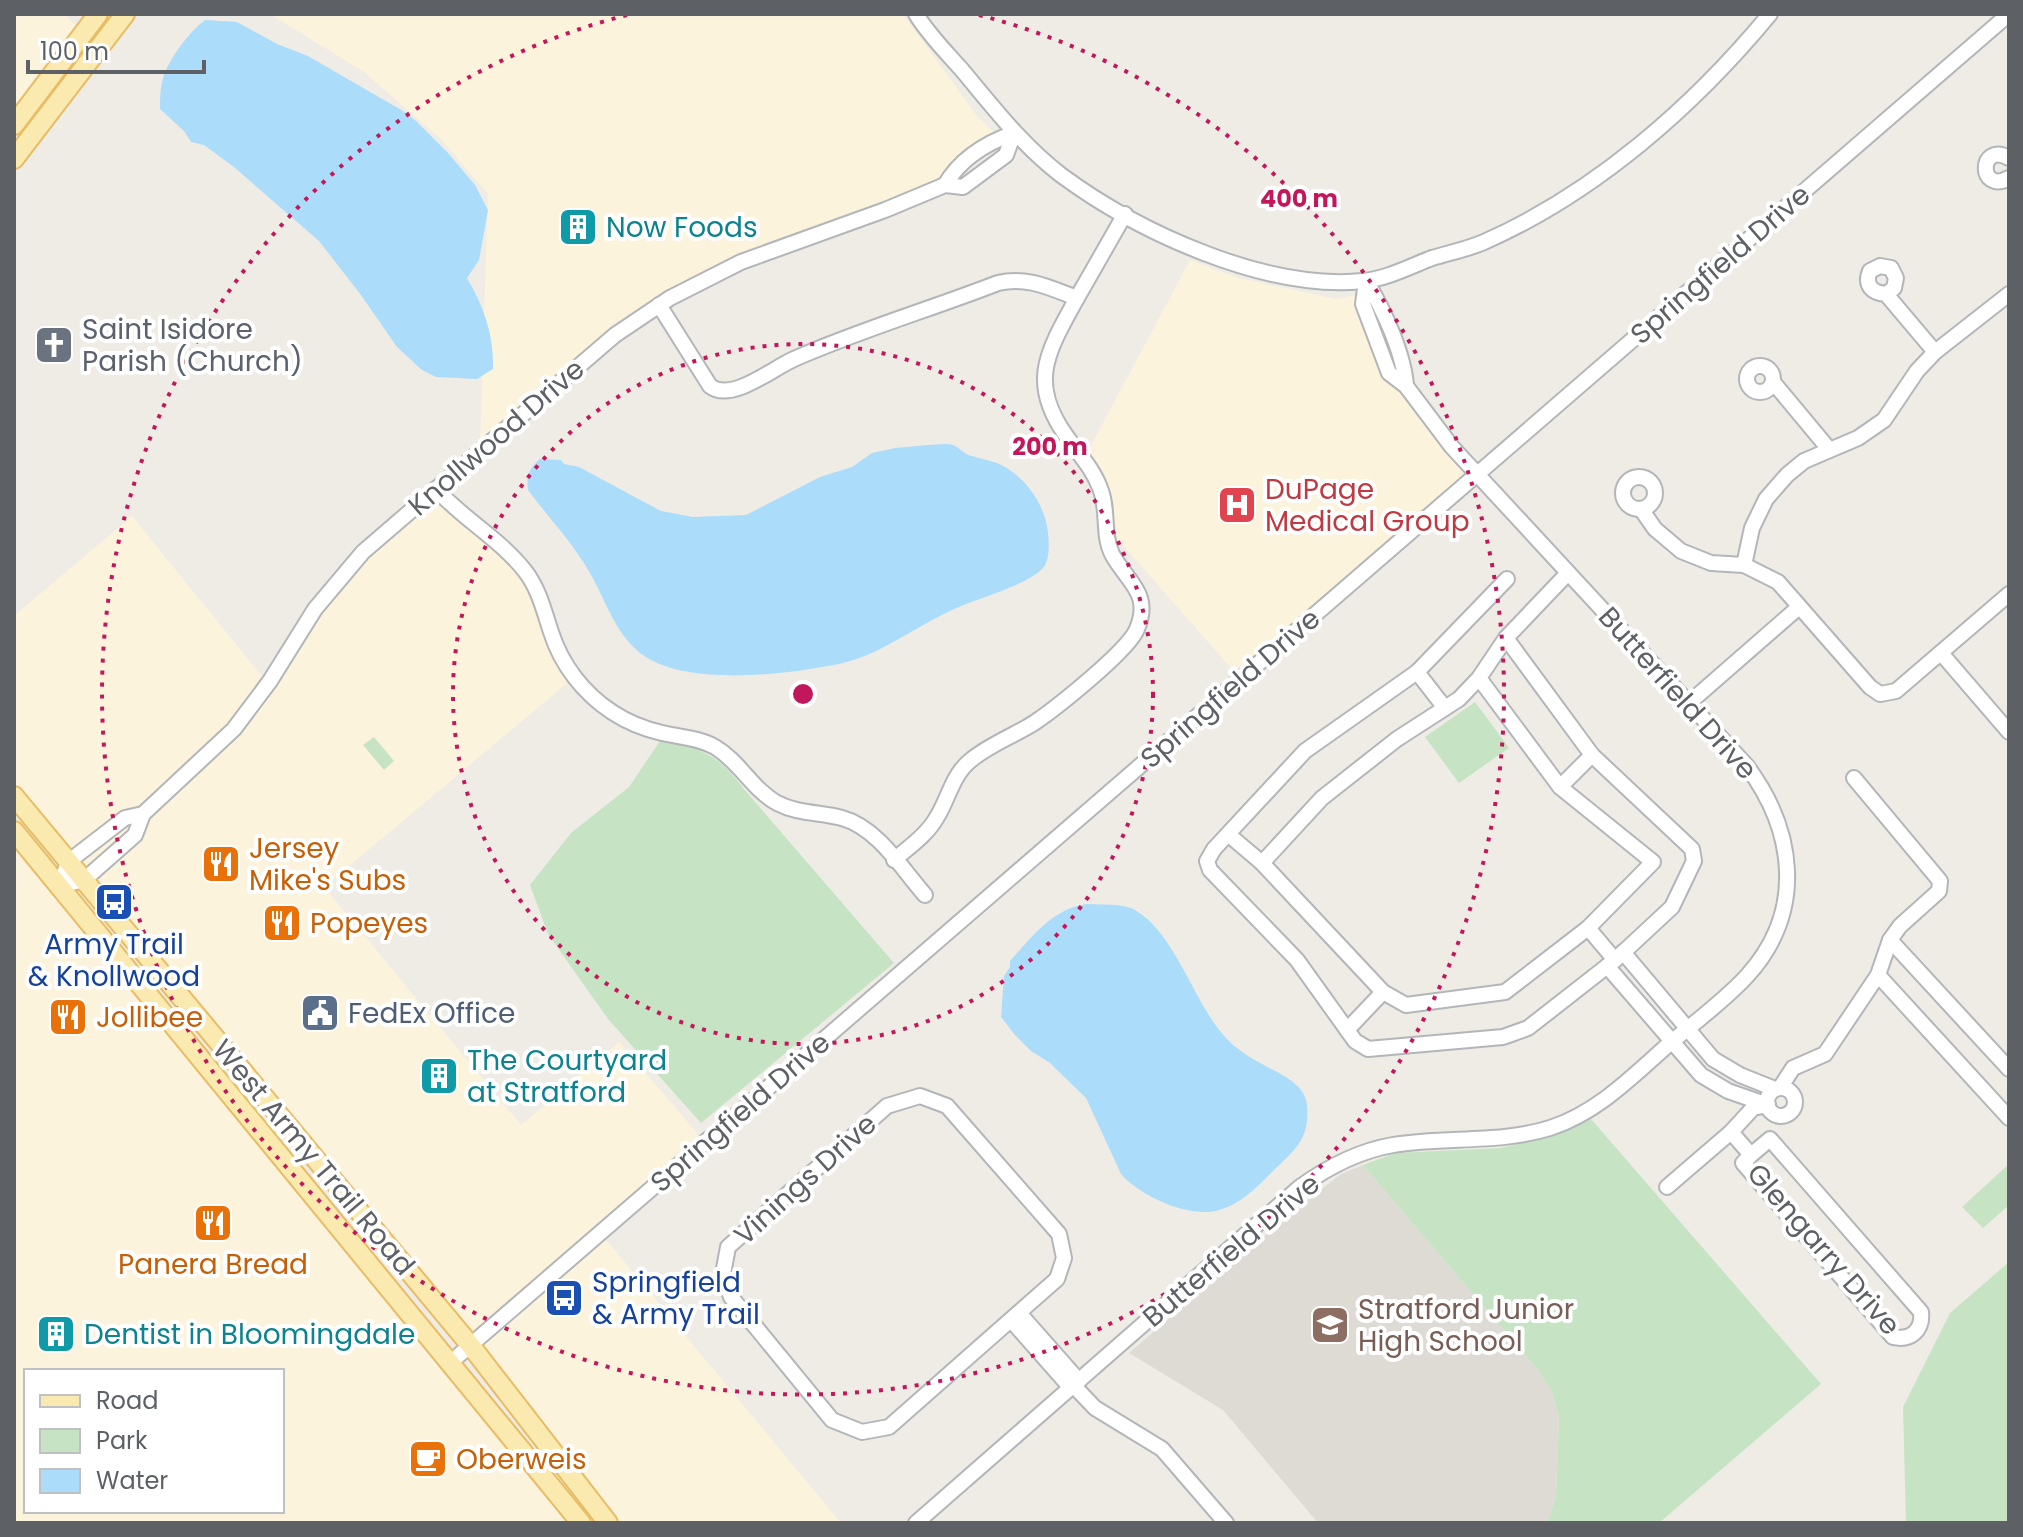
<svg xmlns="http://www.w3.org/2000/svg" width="2023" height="1537" font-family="Poppins,sans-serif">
<rect width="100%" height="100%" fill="#efece6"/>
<g fill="#fcf3dd" fill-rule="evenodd">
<path d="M14 14H65L77 27 14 107Z"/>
<path d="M270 14H903L977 116 1003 141 964 174 653 302 480 445 488 194 441 139 364 72Z"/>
<path d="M1190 260 1239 278 1336 299 1369 293 1403 389 1472 474 1238 676 1114 535 1107 484 1088 451Z"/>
<path d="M437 497 500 551 523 577 571 680 324 887 521 1125 619 1042 702 1139 470 1338 14 788V616L132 516 265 680 209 744 217 753 335 591 360 564Z"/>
<path d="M14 841 222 1095 568 1523H14ZM26 1371H282V1511H26Z"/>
<path d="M602 1235 841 1523H616L476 1347Z"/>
</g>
<path fill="#dedbd4" d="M1363 1165 1538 1370 1552 1392 1559 1417 1556 1497 1547 1523H1318L1223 1410 1129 1353 1296 1209 1341 1174Z"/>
<g fill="#c6e4c4">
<path d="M1475 702 1509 748 1459 783 1425 737Z"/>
<path d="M374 737 394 761 384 770 363 745Z"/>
<path d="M660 741C702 749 717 753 743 788L894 963 701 1123 608 1019 548 934 530 885 571 833 629 787Z"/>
<path d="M1591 1119 1821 1384 1659 1523H1547L1556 1497 1559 1417 1552 1392 1538 1370 1363 1165 1395 1153 1500 1148 1548 1138Z"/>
<path d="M2009 1164V1205L1983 1228 1962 1207Z"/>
<path d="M2009 1262V1523H1906L1903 1407 1950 1313Z"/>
</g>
<g fill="#abdcfa">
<path d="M205 20 237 22 277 44 308 56 403 111 416 121 448 153 475 185 488 210 479 260 467 278C484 307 494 335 493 369L477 379 436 377 422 370 397 347 361 295 319 241 234 167 204 145 191 142 184 131 160 109C160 100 160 91 162 83 165 63 189 32 205 20Z"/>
<path d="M928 445C936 445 946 443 953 445 958 447 963 452 968 455 978 458 988 460 997 463 1025 475 1045 504 1048 533 1049 544 1050 560 1043 568 1025 587 974 599 950 611 917 626 882 653 847 662 796 674 692 687 646 657 617 639 606 601 590 573 573 543 548 517 528 490 526 476 529 468 540 459L561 460 564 464 579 467 661 511 693 517 746 515 820 477 852 467 872 453 895 448Z"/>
<path d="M1087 904C1100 905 1123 903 1135 910 1176 934 1194 1004 1226 1038 1231 1044 1238 1049 1244 1053 1264 1069 1305 1078 1307 1105 1310 1139 1295 1150 1273 1171 1257 1187 1241 1204 1219 1210 1190 1219 1140 1196 1121 1174L1086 1098 1050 1063 1031 1051 1015 1035 1001 1017 1004 976 1010 967V961C1031 938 1053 908 1087 904Z"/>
</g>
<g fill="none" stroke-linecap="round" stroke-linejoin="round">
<defs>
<g id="minor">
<path d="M916 14C928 34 946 52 962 70 993 107 1022 145 1061 175 1138 232 1266 291 1363 281 1386 279 1411 266 1432 258 1449 253 1468 249 1484 242 1595 193 1693 107 1770 14"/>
<path d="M2009 158C1978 141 1978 195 2009 178"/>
<path d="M945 185C960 159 986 143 1014 133"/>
<path d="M1366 281C1383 308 1404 354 1406 386"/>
<path d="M1886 294 1894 288 1896 278 1891 268 1880 266 1870 271C1864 285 1872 293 1886 294L1935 352"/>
<path d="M659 305 710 386C731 403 773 368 794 359 860 330 931 309 998 283 1027 276 1050 288 1077 298L1125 214"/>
<circle cx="1760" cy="379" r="13"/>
<path d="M1773 382 1828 448"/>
<circle cx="1639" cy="493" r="16"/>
<path d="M436 489C463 519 500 539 525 571 539 589 544 611 551 632 561 664 583 693 612 712 627 722 645 729 662 733 680 737 699 738 715 747 740 762 752 789 777 803 798 814 820 812 842 818 878 828 902 869 925 895"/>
<path d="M1641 509 1655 529 1681 551 1711 563 1744 565 1778 582 1870 687 1880 694 1896 691 2009 594"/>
<path d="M1744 565 1752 528 1766 499 1787 475 1804 461 1858 438 1884 420 1917 371 1935 352 2009 294"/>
<path d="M1941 653 2009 732"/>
<path d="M1417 672 1507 579"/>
<path d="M1479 678 1560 787 1653 862 1588 928 1505 992 1406 1005 1383 992 1262 863 1322 798 1397 739 1459 699 1479 678 1506 638 1568 573"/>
<path d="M1689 703 1799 607"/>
<path d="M1445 708 1417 672 1305 751 1214 849 1207 861 1210 870 1297 960 1355 1041 1368 1049 1503 1037 1528 1028 1615 960 1672 907 1694 861 1692 849 1592 755 1506 638"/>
<path d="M1560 787 1592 755"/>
<path d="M1229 835 1262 863"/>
<path d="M894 860C909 847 927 835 937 817 949 798 952 775 971 760 989 745 1013 736 1034 723 1056 708 1128 651 1137 629 1152 593 1127 582 1112 554 1102 534 1109 509 1100 488 1093 469 1079 454 1067 437 1027 382 1048 351 1077 298"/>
<path d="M60 886 84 880 135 835 143 814 234 729 270 681 315 609 363 552 615 335 670 298 741 262 885 210 945 185 963 187 1006 155 1014 133"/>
<path d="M60 886 68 862 125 818 143 814"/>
<path d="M1588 928 1615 960"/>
<path d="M1890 940 2009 1069"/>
<path d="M1623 952 1713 1059 1740 1075 1775 1089"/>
<path d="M1607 966 1701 1075 1728 1091 1768 1105"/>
<path d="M1878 975 2009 1118"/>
<path d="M1347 1030 1383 992"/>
<path d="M1780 1088 1793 1068 1825 1054 1878 975 1890 940 1900 926 1939 891 1940 881 1854 778"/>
<circle cx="1781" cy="1102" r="14"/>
<path d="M920 1096 947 1106 1059 1234 1064 1258 1057 1279 889 1427 862 1432 832 1420 731 1297 723 1274 728 1247 887 1106Z"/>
<path d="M1731 1132 1751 1155 1770 1139 1921 1312C1923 1330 1911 1341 1893 1337L1743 1163 1751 1155"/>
<path d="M1667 1187 1731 1132 1753 1108 1768 1105"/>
<path d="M1019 1313 1079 1381"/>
<path d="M1011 1320 1071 1388"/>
<path d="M451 1362 2009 14"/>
<path d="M1073 1385 1095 1408 1162 1449 1226 1523"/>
<path d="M916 1523 1300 1187C1328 1167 1358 1151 1393 1145 1446 1136 1499 1144 1550 1128 1597 1113 1633 1076 1669 1044 1695 1022 1724 1001 1747 976 1806 911 1795 830 1746 765L1452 447 1406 386 1389 373 1363 304 1366 281"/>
</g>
<g id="major">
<path d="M14 125 98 14"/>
<path d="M14 159 125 14"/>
<path d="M14 796 471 1346 608 1523"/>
<path d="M14 831 581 1523"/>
</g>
</defs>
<use href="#minor" stroke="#b3b6b9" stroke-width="18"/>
<use href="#major" stroke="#e8bc65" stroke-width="22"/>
<use href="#minor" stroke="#fff" stroke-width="14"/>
<use href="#major" stroke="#faeaaf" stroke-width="18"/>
</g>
<g fill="none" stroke="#c2185b" stroke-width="4" stroke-dasharray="4 8">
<circle cx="803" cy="694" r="350"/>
<path d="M979 15A701 701 0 1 1 627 15"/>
</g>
<defs>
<symbol id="building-square" viewBox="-11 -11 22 22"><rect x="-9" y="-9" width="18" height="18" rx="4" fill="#0f9aa8" stroke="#fff"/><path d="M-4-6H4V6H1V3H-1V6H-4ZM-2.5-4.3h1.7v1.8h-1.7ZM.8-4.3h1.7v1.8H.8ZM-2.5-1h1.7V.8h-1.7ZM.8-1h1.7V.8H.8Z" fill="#fff"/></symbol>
<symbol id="church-square" viewBox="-11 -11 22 22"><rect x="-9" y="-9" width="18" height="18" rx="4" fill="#6b7280" stroke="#fff"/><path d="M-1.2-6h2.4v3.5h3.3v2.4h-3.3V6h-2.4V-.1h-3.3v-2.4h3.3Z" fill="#fff"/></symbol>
<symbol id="hospital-square" viewBox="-11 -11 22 22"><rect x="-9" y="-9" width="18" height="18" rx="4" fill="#e0444e" stroke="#fff"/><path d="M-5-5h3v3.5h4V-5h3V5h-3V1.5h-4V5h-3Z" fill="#fff"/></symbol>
<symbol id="restaurant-square" viewBox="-11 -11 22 22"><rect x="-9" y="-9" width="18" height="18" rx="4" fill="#e8710a" stroke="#fff"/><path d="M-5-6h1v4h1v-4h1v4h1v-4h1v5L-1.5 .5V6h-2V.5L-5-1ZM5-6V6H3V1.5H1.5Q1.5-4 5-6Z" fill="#fff"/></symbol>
<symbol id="bus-square" viewBox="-11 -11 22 22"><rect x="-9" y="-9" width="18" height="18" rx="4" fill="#1a4fb4" stroke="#fff"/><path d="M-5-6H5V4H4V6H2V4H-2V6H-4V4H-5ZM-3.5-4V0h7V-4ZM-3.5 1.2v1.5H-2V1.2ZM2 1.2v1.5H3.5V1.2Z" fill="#fff"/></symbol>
<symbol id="civic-square" viewBox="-11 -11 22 22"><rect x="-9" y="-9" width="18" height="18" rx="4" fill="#5c6f8a" stroke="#fff"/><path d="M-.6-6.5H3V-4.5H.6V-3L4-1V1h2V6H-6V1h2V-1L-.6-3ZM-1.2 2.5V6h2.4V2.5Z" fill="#fff"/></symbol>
<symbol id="school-square" viewBox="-11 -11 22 22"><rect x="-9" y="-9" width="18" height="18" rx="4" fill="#8d6e63" stroke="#fff"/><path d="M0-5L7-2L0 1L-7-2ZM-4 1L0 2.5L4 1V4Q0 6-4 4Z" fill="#fff"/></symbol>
<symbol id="cafe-square" viewBox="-11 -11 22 22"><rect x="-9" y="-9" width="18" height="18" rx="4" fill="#e8710a" stroke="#fff"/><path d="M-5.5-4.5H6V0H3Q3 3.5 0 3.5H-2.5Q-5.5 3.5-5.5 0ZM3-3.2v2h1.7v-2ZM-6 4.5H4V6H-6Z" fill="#fff"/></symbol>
</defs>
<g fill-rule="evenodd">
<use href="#building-square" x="556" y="205" width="44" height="44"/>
<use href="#church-square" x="32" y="323" width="44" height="44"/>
<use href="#hospital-square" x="1215" y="483" width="44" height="44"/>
<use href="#restaurant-square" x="199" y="842" width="44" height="44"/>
<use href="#bus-square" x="92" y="880" width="44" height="44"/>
<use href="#restaurant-square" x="260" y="901" width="44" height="44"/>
<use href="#civic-square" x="298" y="991" width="44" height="44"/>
<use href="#restaurant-square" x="46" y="995" width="44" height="44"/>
<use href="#building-square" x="417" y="1054" width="44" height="44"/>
<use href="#restaurant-square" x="191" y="1201" width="44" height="44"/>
<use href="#bus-square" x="542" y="1276" width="44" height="44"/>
<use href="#school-square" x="1308" y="1303" width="44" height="44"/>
<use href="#building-square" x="34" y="1312" width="44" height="44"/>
<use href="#cafe-square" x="406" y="1437" width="44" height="44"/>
</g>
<g text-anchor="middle" stroke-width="8" stroke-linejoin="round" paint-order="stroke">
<g font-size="28" fill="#0d838f" stroke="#fff" text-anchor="start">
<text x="606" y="237">Now Foods</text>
<text x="467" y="1070">The Courtyard<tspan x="467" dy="32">at Stratford</tspan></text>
<text x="84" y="1344">Dentist in Bloomingdale</text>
</g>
<g font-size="28" fill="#5d6165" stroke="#fff">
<text transform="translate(1720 264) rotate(-41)" y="10">Springfield Drive</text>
<text transform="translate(496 437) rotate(-41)" y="10">Knollwood Drive</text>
<text transform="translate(1230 688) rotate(-41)" y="10">Springfield Drive</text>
<text transform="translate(1678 693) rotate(48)" y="10">Butterfield Drive</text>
<text transform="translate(740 1112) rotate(-41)" y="10">Springfield Drive</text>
<text transform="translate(314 1157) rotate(50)" y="10">West Army Trail Road</text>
<text transform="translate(805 1179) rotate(-42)" y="10">Vinings Drive</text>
<text transform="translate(1824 1249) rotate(49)" y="10">Glengarry Drive</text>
<text transform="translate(1231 1250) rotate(-40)" y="10">Butterfield Drive</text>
</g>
<g font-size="28" fill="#5b616d" stroke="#fff" text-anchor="start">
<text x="82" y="339">Saint Isidore<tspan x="82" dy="32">Parish (Church)</tspan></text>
</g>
<g font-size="28" fill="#be3a42" stroke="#fff" text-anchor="start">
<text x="1265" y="499">DuPage<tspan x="1265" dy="32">Medical Group</tspan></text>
</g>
<g font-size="28" fill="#c56008" stroke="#fff" text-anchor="start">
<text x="249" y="858">Jersey<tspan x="249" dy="32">Mike's Subs</tspan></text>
<text x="310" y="933">Popeyes</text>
<text x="96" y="1027">Jollibee</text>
<text x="213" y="1274" text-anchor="middle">Panera Bread</text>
<text x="456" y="1469">Oberweis</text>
</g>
<g font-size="28" fill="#164399" stroke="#fff">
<text x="114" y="954">Army Trail<tspan x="114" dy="32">&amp; Knollwood</tspan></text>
<text x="592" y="1292" text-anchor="start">Springfield<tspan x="592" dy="32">&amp; Army Trail</tspan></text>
</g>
<g font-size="28" fill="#4e5e75" stroke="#fff" text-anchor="start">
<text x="348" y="1023">FedEx Office</text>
</g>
<g font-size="28" fill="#785e54" stroke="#fff" text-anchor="start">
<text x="1358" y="1319">Stratford Junior<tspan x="1358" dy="32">High School</tspan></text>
</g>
</g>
<circle cx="803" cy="694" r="12" fill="#c2185b" stroke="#fff" stroke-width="4"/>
<g font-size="24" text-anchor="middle" font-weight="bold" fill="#c2185b" stroke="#fff" stroke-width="8" stroke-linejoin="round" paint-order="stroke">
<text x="1299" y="207">400 m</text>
<text x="1050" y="455">200 m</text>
</g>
<rect width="2023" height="1537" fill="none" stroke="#5d6165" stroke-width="32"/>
<rect x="24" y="1369" width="260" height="144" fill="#ffffff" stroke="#bec0c1" stroke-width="2"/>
<rect x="40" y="1395" width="40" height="12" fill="#faeaaf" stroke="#bec0c1" stroke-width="2"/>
<text x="96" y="1409" font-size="24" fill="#5d6165">Road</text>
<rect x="40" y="1429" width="40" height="24" fill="#c6e4c4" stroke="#bec0c1" stroke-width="2"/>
<text x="96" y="1449" font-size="24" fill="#5d6165">Park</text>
<rect x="40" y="1469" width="40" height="24" fill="#abdcfa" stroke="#bec0c1" stroke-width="2"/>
<text x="96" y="1489" font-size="24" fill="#5d6165">Water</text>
<path d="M28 60v12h176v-12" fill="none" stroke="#5d6165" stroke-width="4"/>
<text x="40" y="60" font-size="24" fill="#5d6165" stroke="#ffffff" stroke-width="6" paint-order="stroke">100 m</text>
</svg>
